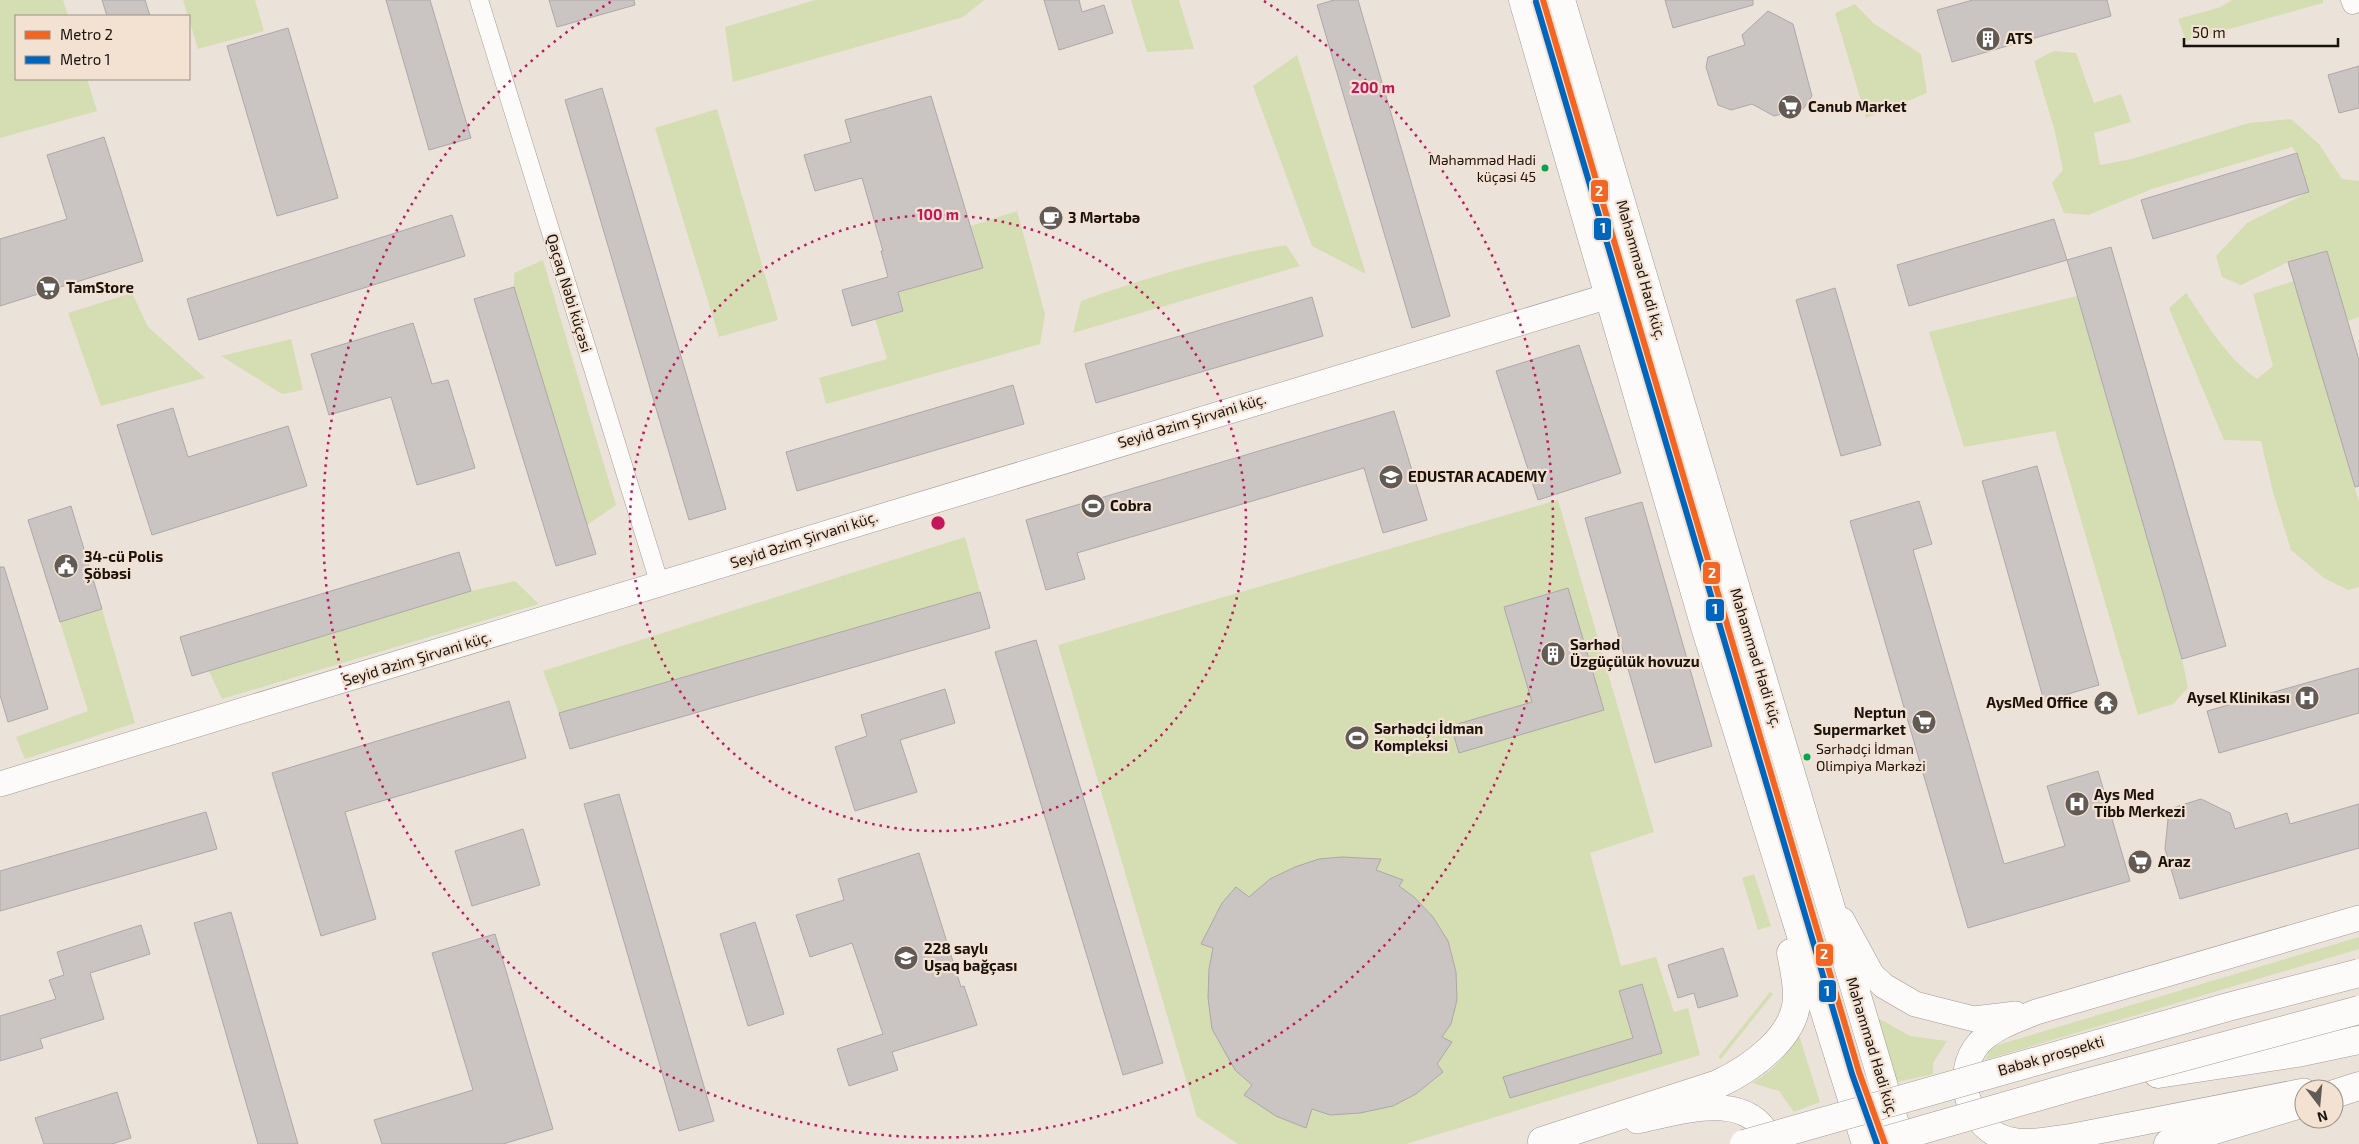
<svg xmlns="http://www.w3.org/2000/svg" width="2359" height="1144" font-family="'Exo 2',sans-serif">
<rect width="100%" height="100%" fill="#ebe2da"/>
<g fill="#d5deb2">
<path d="M0 0H63L68 16H16V79H87L97 111 0 138Z"/>
<path d="M183 0H255L264 31 198 49Z"/>
<path d="M815 0H984L963 17 733 82 725 27Z"/>
<path d="M1131 0H1179L1194 49 1147 52Z"/>
<path d="M2232 0H2323V3L2186 41 2178 19 2221 7Z"/>
<path d="M1855 4 1873 23 1921 54 1927 93 1866 118 1835 13Z"/>
<path d="M2054 51 2076 53 2094 103 2121 94 2131 122 2094 133 2100 165 2132 159 2249 123 2291 119 2319 144 2342 179 2359 181V317L2348 321 2327 251 2288 262 2241 285 2222 277 2216 256 2247 223 2309 192 2297 154 2292 147 2152 189 2088 215 2064 213 2052 183 2063 170 2055 132 2034 61Z"/>
<path d="M1297 55 1366 274 1312 246 1253 86Z"/>
<path d="M717 109 778 320 719 337 655 128Z"/>
<path d="M1017 211 1045 314 1040 344 826 404 819 378 887 359 875 319 903 311 898 292 983 267 971 226Z"/>
<path d="M1286 245 1300 266 1073 333 1081 301C1148 277 1216 257 1286 245Z"/>
<path d="M543 260 616 505 587 525 514 287V273Z"/>
<path d="M2294 281 2359 502V587L2348 590 2324 578 2291 550 2273 492 2261 441 2224 440 2169 308 2186 293C2207 324 2226 357 2257 379L2273 366 2253 294Z"/>
<path d="M132 293 148 327 205 378 101 406 68 313Z"/>
<path d="M2077 296 2182 659 2188 688 2173 704 2138 715 2055 431 1964 447 1929 332Z"/>
<path d="M291 339 303 390 282 394 221 356Z"/>
<path d="M1558 500 1654 832 1590 853 1621 966 1656 957 1674 1012 1688 1008 1700 1055 1406 1144H1238L1197 1117 1058 645Z"/>
<path d="M965 537 980 592 559 713 543 671Z"/>
<path d="M515 581 539 604 222 699 209 671 471 591Z"/>
<path d="M102 609 135 723 25 759 16 737 88 711 60 622Z"/>
<path d="M1754 874 1771 926 1758 930 1742 878Z"/>
<path d="M2359 937V949L1985 1060 1991 1047Z"/>
<path d="M1770 992 1773 994 1721 1059 1718 1057Z"/>
<path d="M1869 1013 1910 1036 1947 1041 1933 1063V1074L1893 1083Z"/>
<path d="M1797 1029 1820 1102 1794 1112 1779 1091 1752 1083C1780 1065 1784 1059 1797 1029Z"/>
</g>
<g fill="#cac4c3" stroke="#ada7a7">
<path d="M102 0H145L150 16H107Z"/>
<path d="M386 0H430L471 138 429 150Z"/>
<path d="M549 0H634L635 5 557 27Z"/>
<path d="M1044 0H1079L1082 12 1104 5 1113 33 1059 50Z"/>
<path d="M1334 0H1358L1450 316 1412 328 1317 5Z"/>
<path d="M1665 0H1753V5L1673 28Z"/>
<path d="M1973 0H2107L2111 16 1952 62 1937 10Z"/>
<path d="M1768 11 1793 24 1812 96 1803 109 1774 116 1752 104 1731 110 1718 105 1706 67 1708 57 1745 45 1742 35Z"/>
<path d="M288 28 338 198 277 216 227 46Z"/>
<path d="M2359 66V108L2339 113 2328 75Z"/>
<path d="M602 88 726 509 689 520 565 100Z"/>
<path d="M931 96 983 268 898 292 903 311 852 326 842 290 888 277 881 251H883L862 178 815 191 804 155 851 142 845 120Z"/>
<path d="M104 137 143 261 0 306V239L67 219 47 155Z"/>
<path d="M2297 153 2309 192 2153 239 2141 200Z"/>
<path d="M452 215 465 256 199 340 187 299Z"/>
<path d="M2054 219 2067 260 1909 306 1897 265Z"/>
<path d="M2111 247 2226 646 2182 659 2067 260Z"/>
<path d="M2327 251 2359 360V486L2355 487 2288 262Z"/>
<path d="M514 287 596 554 556 566 474 299Z"/>
<path d="M1835 288 1881 445 1841 456 1796 300Z"/>
<path d="M1312 297 1323 336 1096 403 1085 364Z"/>
<path d="M413 323 432 384 448 380 475 468 417 485 391 397 329 415 311 354Z"/>
<path d="M1579 345 1621 473 1538 500 1496 371Z"/>
<path d="M1013 385 1024 424 797 491 786 452Z"/>
<path d="M173 408 188 457 288 426 307 486 152 535 117 425Z"/>
<path d="M1394 411 1427 520 1383 533 1364 468 1077 553 1085 579 1046 590 1026 520Z"/>
<path d="M2037 466 2099 685 2044 701 1982 481Z"/>
<path d="M1919 501 1932 544 1913 550 2004 864 2065 846 2047 786 2098 771 2130 881 1968 928 1850 521Z"/>
<path d="M1642 502 1712 746 1655 763 1585 518Z"/>
<path d="M71 506 102 609 60 622 28 520Z"/>
<path d="M459 552 471 591 192 676 180 637Z"/>
<path d="M0 567H4L48 709 8 722 0 695Z"/>
<path d="M1568 588 1604 710 1459 753 1451 726 1532 702 1504 607Z"/>
<path d="M980 592 990 628 570 749 559 713Z"/>
<path d="M1036 640 1163 1063 1123 1075 995 652Z"/>
<path d="M2359 668V713L2219 753 2207 711Z"/>
<path d="M945 689 955 723 900 740 917 792 855 811 835 747 867 736 861 715Z"/>
<path d="M509 701 526 758 345 812 376 919 321 936 272 773Z"/>
<path d="M619 794 714 1121 679 1131 584 804Z"/>
<path d="M2201 799 2230 813 2235 829 2287 813 2290 824 2359 804V848L2180 899 2165 849 2169 809Z"/>
<path d="M206 812 217 849 0 911V871Z"/>
<path d="M523 829 540 885 472 906 455 851Z"/>
<path d="M919 853 961 987 964 986 977 1025 892 1052 898 1070 849 1086 837 1049 883 1034 852 943 810 957 796 915 844 900 838 879Z"/>
<path d="M1342 857 1381 859 1376 870 1403 880 1399 886 1414 897 1433 917 1448 941 1456 972 1457 1000 1451 1024 1442 1037 1452 1042 1437 1064 1443 1072 1416 1094 1393 1106 1360 1113 1330 1115 1312 1109 1306 1128 1276 1116 1244 1095 1252 1085 1235 1070 1212 1029 1208 998 1209 969 1213 948 1201 944 1222 903 1236 887 1249 897 1270 879 1295 867 1319 859Z"/>
<path d="M231 912 298 1144H258L194 923Z"/>
<path d="M755 922 784 1014 748 1026 720 934Z"/>
<path d="M141 925 150 954 90 973 104 1019 40 1039 43 1048 0 1061V1016L56 999 49 980 64 975 57 952Z"/>
<path d="M495 934 553 1129 503 1144H382L374 1120 473 1090 432 953Z"/>
<path d="M1723 948 1738 996 1698 1008 1694 993 1678 998 1668 965Z"/>
<path d="M1642 984 1662 1053 1510 1098 1503 1077 1633 1038 1619 991Z"/>
<path d="M117 1092 131 1138 112 1144H44L35 1118Z"/>
</g>
<g fill="none" stroke-linecap="round" stroke-linejoin="round">
<defs>
<g id="minor">
<path d="M479 0 660 585"/>
<path d="M2350 0 2352 5 2359 3"/>
</g>
<g id="secondary">
<path d="M0 784C549 621 1095 447 1645 285"/>
<path d="M1842 920 1872 975 1884 986 1915 1004 1974 1019 2016 1014"/>
<path d="M2304 1091 2068 1137C2050 1139 2029 1144 2011 1140 1968 1131 1951 1075 1979 1043 1994 1027 2017 1020 2036 1012L2359 918"/>
<path d="M1637 1121C1681 1112 1751 1087 1772 1144"/>
</g>
<g id="primary">
<path d="M1523 0 1705 627 1866 1144"/>
<path d="M1561 0 1901 1144"/>
<path d="M2158 1074 2297 1053 2359 1040"/>
<path d="M2334 1094 2359 1086"/>
<path d="M1542 1141 1718 1084C1750 1069 1797 1037 1797 996 1797 981 1794 967 1791 953"/>
<path d="M2168 1144 2304 1103"/>
</g>
</defs>
<use href="#minor" stroke="#a19a94" stroke-width="19"/>
<use href="#secondary" stroke="#a19a94" stroke-width="26"/>
<use href="#primary" stroke="#a19a94" stroke-width="29"/>
<use href="#minor" stroke="#fcfbf9" stroke-width="18"/>
<use href="#secondary" stroke="#fcfbf9" stroke-width="25"/>
<use href="#primary" stroke="#fcfbf9" stroke-width="28"/>
<defs>
<g id="primary-bridge">
<path d="M1744 1144 2228 1007 2359 973"/>
<path d="M1873 1144 2075 1086 2359 1010"/>
</g>
</defs>
<use href="#primary-bridge" stroke="#a19a94" stroke-width="29" stroke-linecap="butt"/>
<use href="#primary-bridge" stroke="#fcfbf9" stroke-width="28"/>
<defs>
<path id="metro-1" d="M1543 0 1859 1072 1885 1144"/>
<path id="metro-2" d="M1536 2 1852 1074 1877 1144"/>
</defs>
<use href="#metro-1" stroke="#f3e1d2" stroke-width="10"/>
<use href="#metro-2" stroke="#f3e1d2" stroke-width="10"/>
<use href="#metro-1" stroke="#f26522" stroke-width="6"/>
<use href="#metro-2" stroke="#0065bd" stroke-width="6"/>
</g>
<g fill="none" stroke="#c2185b" stroke-width="2.5" stroke-dasharray="2.5 5">
<circle cx="938" cy="523" r="308"/>
<path d="M1264 1A615 615 0 1 1 612 1"/>
</g>
<defs>
<symbol id="building-disc" viewBox="-11 -11 22 22"><circle r="9.5" fill="#625b55" stroke="#f3e1d2"/><path d="M-4-6H4V6H1V3H-1V6H-4ZM-2.5-4.3h1.7v1.8h-1.7ZM.8-4.3h1.7v1.8H.8ZM-2.5-1h1.7V.8h-1.7ZM.8-1h1.7V.8H.8Z" fill="#fff"/></symbol>
<symbol id="supermarket-disc" viewBox="-11 -11 22 22"><circle r="9.5" fill="#625b55" stroke="#f3e1d2"/><path d="M-6-5.5h2.5l.6 2H6L4.5 2H-2.5L-4.4-4H-6ZM-1.5 3.2a1.3 1.3 0 1 0 .1 0ZM3 3.2a1.3 1.3 0 1 0 .1 0Z" fill="#fff"/></symbol>
<symbol id="cafe-disc" viewBox="-11 -11 22 22"><circle r="9.5" fill="#625b55" stroke="#f3e1d2"/><path d="M-5.5-4.5H6V0H3Q3 3.5 0 3.5H-2.5Q-5.5 3.5-5.5 0ZM3-3.2v2h1.7v-2ZM-6 4.5H4V6H-6Z" fill="#fff"/></symbol>
<symbol id="university-disc" viewBox="-11 -11 22 22"><circle r="9.5" fill="#625b55" stroke="#f3e1d2"/><path d="M0-5L7-2L0 1L-7-2ZM-4 1L0 2.5L4 1V4Q0 6-4 4Z" fill="#fff"/></symbol>
<symbol id="stadium-disc" viewBox="-11 -11 22 22"><circle r="9.5" fill="#625b55" stroke="#f3e1d2"/><path d="M0-5a6.5 5 0 1 0 0 10a6.5 5 0 1 0 0-10ZM-3.5-1.8h7v3.6h-7Z" fill="#fff"/></symbol>
<symbol id="civic-disc" viewBox="-11 -11 22 22"><circle r="9.5" fill="#625b55" stroke="#f3e1d2"/><path d="M-.6-6.5H3V-4.5H.6V-3L4-1V1h2V6H-6V1h2V-1L-.6-3ZM-1.2 2.5V6h2.4V2.5Z" fill="#fff"/></symbol>
<symbol id="hospital-disc" viewBox="-11 -11 22 22"><circle r="9.5" fill="#625b55" stroke="#f3e1d2"/><path d="M-5-5h3v3.5h4V-5h3V5h-3V1.5h-4V5h-3Z" fill="#fff"/></symbol>
<symbol id="temple-disc" viewBox="-11 -11 22 22"><circle r="9.5" fill="#625b55" stroke="#f3e1d2"/><path d="M0-6L5-2H3V0L6.5 2.5H4V6H1.5V3h-3V6H-4V2.5H-6.5L-3 0V-2H-5Z" fill="#fff"/></symbol>
<symbol id="school-disc" viewBox="-11 -11 22 22"><circle r="9.5" fill="#625b55" stroke="#f3e1d2"/><path d="M0-5L7-2L0 1L-7-2ZM-4 1L0 2.5L4 1V4Q0 6-4 4Z" fill="#fff"/></symbol>
</defs>
<g fill-rule="evenodd">
<use href="#building-disc" x="1974" y="25" width="28" height="28"/>
<use href="#supermarket-disc" x="1776" y="93" width="28" height="28"/>
<use href="#cafe-disc" x="1037" y="204" width="28" height="28"/>
<use href="#supermarket-disc" x="34" y="274" width="28" height="28"/>
<use href="#university-disc" x="1377" y="463" width="28" height="28"/>
<use href="#stadium-disc" x="1079" y="492" width="28" height="28"/>
<use href="#civic-disc" x="52" y="552" width="28" height="28"/>
<use href="#building-disc" x="1539" y="640" width="28" height="28"/>
<use href="#hospital-disc" x="2293" y="684" width="28" height="28"/>
<use href="#temple-disc" x="2092" y="689" width="28" height="28"/>
<use href="#supermarket-disc" x="1910" y="708" width="28" height="28"/>
<use href="#stadium-disc" x="1343" y="724" width="28" height="28"/>
<use href="#hospital-disc" x="2063" y="790" width="28" height="28"/>
<use href="#supermarket-disc" x="2126" y="848" width="28" height="28"/>
<use href="#school-disc" x="892" y="944" width="28" height="28"/>
</g>
<g fill="#00a651" stroke="#f3e1d2" stroke-width="2">
<circle cx="1545" cy="168" r="4.5"/>
<circle cx="1807" cy="757" r="4.5"/>
</g>
<g text-anchor="middle" stroke-width="4.5" stroke-linejoin="round" paint-order="stroke">
<g font-size="14" fill="#19130e" stroke="#f3e1d2" text-anchor="end">
<text x="1536" y="165">Məhəmməd Hadi<tspan x="1536" dy="17">küçəsi 45</tspan></text>
<text x="1816" y="754" text-anchor="start">Sərhədçi İdman<tspan x="1816" dy="17">Olimpiya Mərkəzi</tspan></text>
</g>
<g font-size="15" font-weight="bold" fill="#19130e" stroke="#f3e1d2" text-anchor="start">
<text x="2006" y="44">ATS</text>
<text x="1808" y="112">Cənub Market</text>
<text x="1068" y="223">3 Mərtəbə</text>
<text x="66" y="293">TamStore</text>
<text x="1408" y="482">EDUSTAR ACADEMY</text>
<text x="1110" y="511">Cobra</text>
<text x="84" y="562">34-cü Polis<tspan x="84" dy="17">Şöbəsi</tspan></text>
<text x="1570" y="650">Sərhəd<tspan x="1570" dy="17">Üzgüçülük hovuzu</tspan></text>
<text x="2290" y="703" text-anchor="end">Aysel Klinikası</text>
<text x="2088" y="708" text-anchor="end">AysMed Office</text>
<text x="1906" y="718" text-anchor="end">Neptun<tspan x="1906" dy="17">Supermarket</tspan></text>
<text x="1374" y="734">Sərhədçi İdman<tspan x="1374" dy="17">Kompleksi</tspan></text>
<text x="2094" y="800">Ays Med<tspan x="2094" dy="17">Tibb Merkezi</tspan></text>
<text x="2158" y="867">Araz</text>
<text x="924" y="954">228 saylı<tspan x="924" dy="17">Uşaq bağçası</tspan></text>
</g>
<g font-size="15" fill="#19130e" stroke="#f3e1d2">
<text transform="translate(1641 270) rotate(74)" y="5">Məhəmməd Hadi küç.</text>
<text transform="translate(569 293) rotate(73)" y="5">Qaçaq Nəbi küçəsi</text>
<text transform="translate(1192 421) rotate(-17)" y="5">Seyid Əzim Şirvani küç.</text>
<text transform="translate(804 540) rotate(-18)" y="5">Seyid Əzim Şirvani küç.</text>
<text transform="translate(1756 658) rotate(73)" y="5">Məhəmməd Hadi küç.</text>
<text transform="translate(417 659) rotate(-17)" y="5">Seyid Əzim Şirvani küç.</text>
<text transform="translate(1872 1047) rotate(73)" y="5">Məhəmməd Hadi küç.</text>
<text transform="translate(2051 1056) rotate(-16)" y="5">Babək prospekti</text>
</g>
</g>
<circle cx="938" cy="523" r="8" fill="#c2185b" stroke="#f3e1d2" stroke-width="2.5"/>
<g font-size="15" text-anchor="middle" font-weight="bold" fill="#c2185b" stroke="#f3e1d2" stroke-width="4.5" stroke-linejoin="round" paint-order="stroke">
<text x="1373" y="93">200 m</text>
<text x="938" y="220">100 m</text>
</g>
<g stroke="#f3e1d2" stroke-width="2">
<rect x="1590" y="179" width="19" height="24" rx="5" fill="#f26522"/>
<rect x="1593" y="217" width="19" height="24" rx="5" fill="#0065bd"/>
<rect x="1702" y="561" width="19" height="24" rx="5" fill="#f26522"/>
<rect x="1705" y="598" width="20" height="24" rx="5" fill="#0065bd"/>
<rect x="1815" y="943" width="19" height="24" rx="5" fill="#f26522"/>
<rect x="1818" y="979" width="19" height="24" rx="5" fill="#0065bd"/>
</g>
<g font-size="14" text-anchor="middle" font-weight="bold" fill="#fff">
<text x="1599" y="196">2</text>
<text x="1603" y="233">1</text>
<text x="1712" y="578">2</text>
<text x="1715" y="614">1</text>
<text x="1824" y="959">2</text>
<text x="1827" y="996">1</text>
</g>
<rect x="15" y="15" width="175" height="65" fill="#f3e1d2" stroke="#9c8f84"/>
<rect x="25" y="31" width="25" height="8" fill="#f26522" stroke="#9c8f84"/>
<text x="60" y="40" font-size="15" fill="#19130e">Metro 2</text>
<rect x="25" y="56" width="25" height="8" fill="#0065bd" stroke="#9c8f84"/>
<text x="60" y="65" font-size="15" fill="#19130e">Metro 1</text>
<g transform="translate(2319 1104) rotate(164)"><circle r="24" fill="#f3e1d2" stroke="#9c8f84"/>
<path d="M0-4L9 19L0 12L-9 19Z" fill="#625b55"/>
<text y="-8" font-size="14" font-weight="bold" text-anchor="middle" fill="#19130e">N</text>
</g>
<path d="M2184 38v8h154v-8" fill="none" stroke="#19130e" stroke-width="2.5"/>
<text x="2192" y="38" font-size="15" fill="#19130e" stroke="#f3e1d2" stroke-width="4" paint-order="stroke">50 m</text>
</svg>
